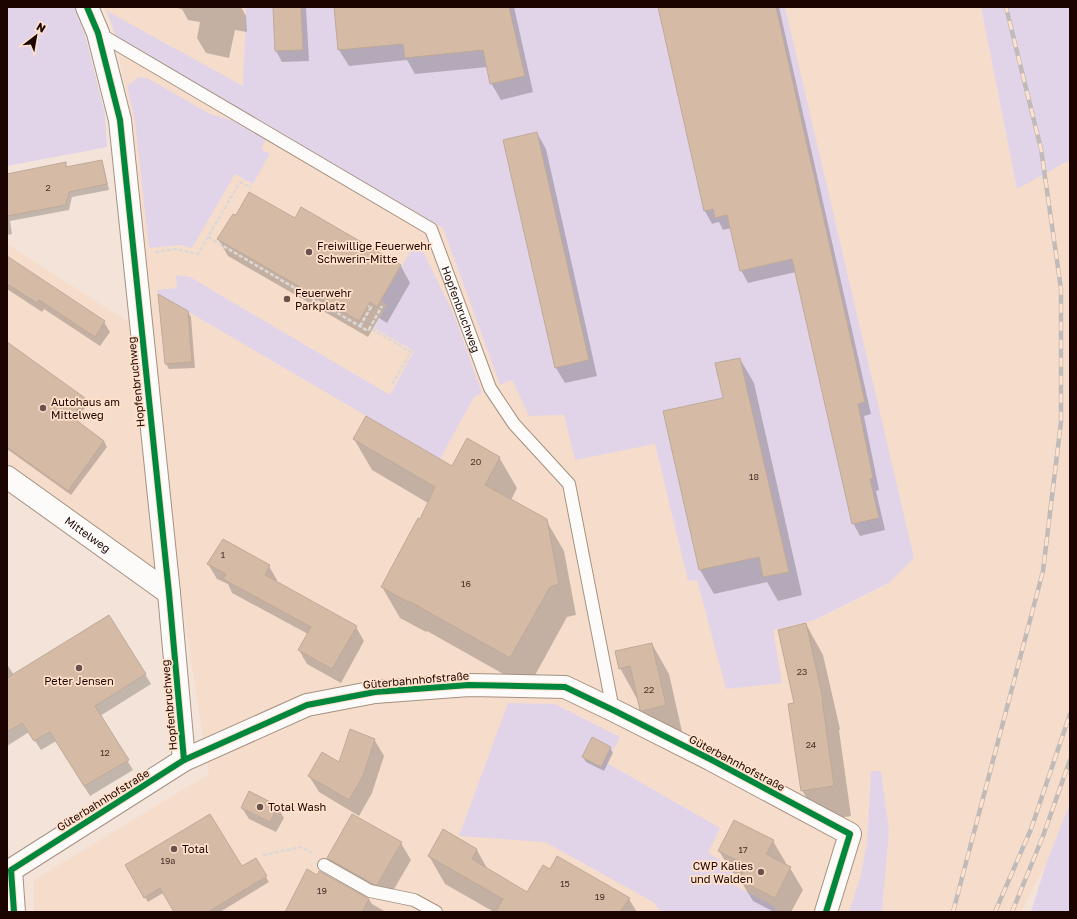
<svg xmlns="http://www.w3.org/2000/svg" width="1077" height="919" font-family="'Golos Text',sans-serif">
<rect width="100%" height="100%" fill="#f3e3d8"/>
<path fill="#f6ddcb" d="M103 7H981L1017 189 1070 160V803L1046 864 1021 912H34V880L209 774 180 591 7 468V244L153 338 132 121 114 34Z"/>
<g fill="#e2d4e8">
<path d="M7 7H74L85 35 105 114 107 147 7 166Z"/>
<path d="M246 7H785L914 558 889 583 815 620 773 630 782 683 726 689 697 580 688 581 655 444 575 460 564 415 529 416 512 380 500 385 443 228 116 37 107 11 243 86Z"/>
<path d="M981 7H1070V160L1017 189Z"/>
<path d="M139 77 149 79 210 114 234 121 266 139 261 149 270 154 253 184 235 174 192 248 180 245 149 248 135 121 127 86Z"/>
<path d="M416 245 422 249 455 317 482 393 474 397 440 459 158 294 157 290 177 288 176 275 190 277 390 395 414 351 374 328 387 305 381 300 412 249Z"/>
<path d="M508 703 555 704 620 737 607 763 720 828 708 853 736 869 729 882 774 906 777 912H661L653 902 545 842 459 836Z"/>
<path d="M871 771H881L889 830 882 912H849L861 875 867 842Z"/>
<path d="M1070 803V912H1031L1046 864Z"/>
</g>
<g fill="#0003">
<path d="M172 7H241L246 16 247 32 235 30 229 58 206 53 197 38 200 22 188 20 182 9Z"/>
<path d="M274 7H306L309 61 282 62 276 51Z"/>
<path d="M335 7H514L533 92 501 100 491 83 488 67 415 74 407 60 349 66 339 50Z"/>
<path d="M659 7H779L871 414 864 416 879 490 876 491 885 530 860 536 853 523 796 272 748 283 741 270 731 228 723 230 719 222 712 224 705 211Z"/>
<path d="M537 133 546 149 597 376 565 383 556 368Z"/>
<path d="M101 161 104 167 109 190 72 197 69 210 10 221 12 234 7 235V175L65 164 68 167Z"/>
<path d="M302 208 401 266 410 283 387 323 379 318 368 337 228 256 218 239 295 220Z"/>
<path d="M7 258 104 322 110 332 100 346 44 309 42 312 7 289Z"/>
<path d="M188 312 191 317 195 368 169 369 166 364Z"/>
<path d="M7 342 85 399 88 404 75 421 104 441 107 447 71 495 7 449Z"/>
<path d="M740 359 754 383 802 595 778 601 767 582 714 594 700 570 665 412 724 398Z"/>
<path d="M354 439 453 467 499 457 517 488 511 500 546 520 564 551 576 615 567 617 528 688 427 631 426 632 400 618 382 587 420 520 428 503 372 470Z"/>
<path d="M208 564 269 566 277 580 276 582 356 627 364 641 341 683 307 664 299 650 308 634 232 593 228 584 217 579Z"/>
<path d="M109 616 151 684 100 716 133 770 90 796 56 741 41 750 29 732 7 746V667L8 666 14 675Z"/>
<path d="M806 624 823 655 840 729 839 730 851 816 820 821 802 790 795 704Z"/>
<path d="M652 644 669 674 683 736 659 740 641 709 638 699H637L620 668Z"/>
<path d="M374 739 384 756 372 793 359 816 319 792 309 776 340 763Z"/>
<path d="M610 748 613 753 604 771 586 762 583 757Z"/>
<path d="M277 806 284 818 276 832 249 819 242 808Z"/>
<path d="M443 830 477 850 488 870 528 893 550 870 558 858 629 899 637 912H494L445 884 429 856Z"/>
<path d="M773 841 786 863 784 865 790 868 803 890 791 912H774L753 901 740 880 741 877 732 872 719 851Z"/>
<path d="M401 843 411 860 387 901 383 900 337 875 328 858Z"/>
<path d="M255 859 269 882 220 912H175L163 893 148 902 126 866 242 867Z"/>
<path d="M317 876 369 899 372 904 386 912H286Z"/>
</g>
<g fill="#d5bba5" stroke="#beaa9a">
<path d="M273 7H301L303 50 275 51Z"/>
<path d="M334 7H509L525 76 490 84 483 50 405 58 403 44 338 50Z"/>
<path d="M658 7H776L865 402 858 404 873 478 870 479 879 518 852 524 792 259 740 271 727 215 715 218 713 209 704 211Z"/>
<path d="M537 132 589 360 555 368 503 140Z"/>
<path d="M102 160 107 184 69 192 66 205 7 216V174L66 162V167Z"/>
<path d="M249 192 295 218 301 207 401 265 377 307 370 302 359 321 217 239 233 214 236 215Z"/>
<path d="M7 256 105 321 95 337 39 300 37 303 7 284Z"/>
<path d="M158 294 188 311 192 362 165 364Z"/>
<path d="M7 342 85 398 72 417 104 441 68 491 7 447Z"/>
<path d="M740 358 789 572 763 577 759 557 699 570 663 411 723 398 715 363Z"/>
<path d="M366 416 452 466 467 438 500 457 485 485 547 519 559 584 550 587 510 658 409 601 408 602 381 587 418 518 420 519 435 487 353 439Z"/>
<path d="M223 539 270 565 265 575 357 626 332 669 298 650 311 627 223 579 226 574 207 564Z"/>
<path d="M109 615 146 674 95 706 129 760 84 786 50 732 34 741 22 723 7 732V678Z"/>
<path d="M806 623 823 699H822L834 786 801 791 788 704 794 703 778 630Z"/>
<path d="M652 643 666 705 642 711 640 710 630 666 619 669 615 651Z"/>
<path d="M350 729 375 739 363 776 349 800 308 776 322 752 339 762Z"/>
<path d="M592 737 611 747 601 767 582 757Z"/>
<path d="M249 791 278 806 270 822 241 808Z"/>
<path d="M210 814 242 866 256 858 267 876 208 912H174L160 888 144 898 125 865Z"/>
<path d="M352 814 402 842 377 885 373 884 327 858Z"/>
<path d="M734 820 774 840 766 854 791 867 775 898 739 880 747 865 718 851Z"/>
<path d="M443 829 477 849 472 859 527 892 543 865 550 869 557 856 630 898 620 912H496L503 899 428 856Z"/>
<path d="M307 869 317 875 319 871 369 899 362 912H285Z"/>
</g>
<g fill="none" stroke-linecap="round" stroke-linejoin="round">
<defs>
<g id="lane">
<path id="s1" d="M98 33 431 229 490 388 514 424 569 484 613 710"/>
<path d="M324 865 370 891 414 900 436 912"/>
</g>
<g id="street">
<path d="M87 7 98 33 120 120 169 593 184 760"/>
<path id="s2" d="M7 477 169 593"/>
<path d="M14 912 11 870 184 760 307 705 375 692 469 685 565 687 613 710 710 759 850 834 826 912"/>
</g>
</defs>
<use href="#lane" stroke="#a49181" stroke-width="14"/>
<use href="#street" stroke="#a49181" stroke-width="24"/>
<g stroke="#ddd8d5" stroke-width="2.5" stroke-dasharray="4 2" stroke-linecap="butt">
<path d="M208 237 368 331 370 328 411 352 392 384"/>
<path d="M155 252 176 249 198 254 240 182 251 188"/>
<path d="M360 326 371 307 368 306"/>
<path d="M369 329 382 306"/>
<path d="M263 855 301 847 312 853"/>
</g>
<use href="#lane" stroke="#fdfbf9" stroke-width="12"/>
<use href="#street" stroke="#fdfbf9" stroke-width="22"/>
<defs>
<g id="rail">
<path d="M953 912 1043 571 1061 422V289L1041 149 1006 7"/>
<path d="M995 912 1031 829 1070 714"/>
<path d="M1012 912 1043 836 1070 760"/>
</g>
</defs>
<use href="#rail" stroke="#c0bbb9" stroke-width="4.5"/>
<use href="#rail" stroke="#ffe1cc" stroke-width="3" stroke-dasharray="9" stroke-linecap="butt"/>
<defs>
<g id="cycleway">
<path d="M87 7 98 33 120 120 169 593 184 760"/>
<path d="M14 912 11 870 184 760 307 705 375 692 469 685 565 687 613 710 710 759 850 834 826 912"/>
</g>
</defs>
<use href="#cycleway" stroke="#ffe1cc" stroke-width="8"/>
<use href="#cycleway" stroke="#00873e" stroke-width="6"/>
</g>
<g fill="#67534c" stroke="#ffe1cc" stroke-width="1.5">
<circle cx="309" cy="252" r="4"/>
<circle cx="287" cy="299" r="4"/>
<circle cx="43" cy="408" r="4"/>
<circle cx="79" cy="668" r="4"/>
<circle cx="260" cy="807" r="4"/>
<circle cx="174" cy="849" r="4"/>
<circle cx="761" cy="872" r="4"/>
</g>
<g text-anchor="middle" stroke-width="3.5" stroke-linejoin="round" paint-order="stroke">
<g font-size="9" fill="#4a3229">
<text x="48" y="191">2</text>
<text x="476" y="465">20</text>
<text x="754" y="480">18</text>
<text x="223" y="558">1</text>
<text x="466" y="587">16</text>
<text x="802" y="675">23</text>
<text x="649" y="693">22</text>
<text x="811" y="748">24</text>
<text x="105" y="756">12</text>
<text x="743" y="853">17</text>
<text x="168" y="864">19a</text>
<text x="565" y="887">15</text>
<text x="322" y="894">19</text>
<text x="600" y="900">19</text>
</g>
<g font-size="11" fill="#1c0500" stroke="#ffe1cc" text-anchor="start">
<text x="317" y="250">Freiwillige Feuerwehr<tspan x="317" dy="13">Schwerin-Mitte</tspan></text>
<text x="295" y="297">Feuerwehr<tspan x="295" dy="13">Parkplatz</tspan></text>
<text x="51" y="406">Autohaus am<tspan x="51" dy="13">Mittelweg</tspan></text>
<text x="79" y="685" text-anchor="middle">Peter Jensen</text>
<text x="268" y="811">Total Wash</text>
<text x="182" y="853">Total</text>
<text x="753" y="870" text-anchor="end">CWP Kalies<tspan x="753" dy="13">und Walden</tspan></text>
</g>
<g font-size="11" fill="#1c0500" stroke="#ffe1cc">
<text dy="4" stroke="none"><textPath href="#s1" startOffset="472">Hopfenbruchweg</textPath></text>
<text transform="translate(136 382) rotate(-96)" y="4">Hopfenbruchweg</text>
<text dy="4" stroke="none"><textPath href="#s2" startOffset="99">Mittelweg</textPath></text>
<text transform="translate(416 680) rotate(-5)" y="4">Güterbahnhofstraße</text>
<text transform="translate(169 705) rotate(-95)" y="4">Hopfenbruchweg</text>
<text transform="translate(737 763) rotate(28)" y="4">Güterbahnhofstraße</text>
<text transform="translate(103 800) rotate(-32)" y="4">Güterbahnhofstraße</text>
</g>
</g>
<rect width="1077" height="919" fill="none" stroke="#1c0500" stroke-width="16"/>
<g transform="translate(36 36) rotate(31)" stroke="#ffe1cc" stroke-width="3" paint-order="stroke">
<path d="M0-3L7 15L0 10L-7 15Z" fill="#1c0500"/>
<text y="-6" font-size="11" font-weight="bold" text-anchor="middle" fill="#1c0500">N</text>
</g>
</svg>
